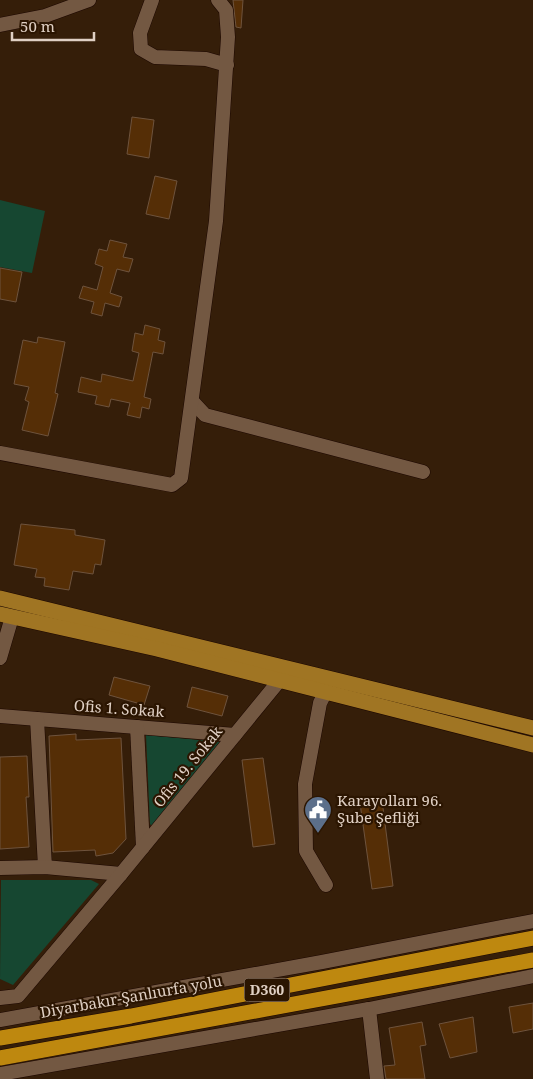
<svg xmlns="http://www.w3.org/2000/svg" width="533" height="1079" font-family="'Noto Serif',serif">
<rect width="100%" height="100%" fill="#351e09"/>
<g fill="#164731">
<path d="M0 200 45 211 32 273 0 267Z"/>
<path d="M146 735 220 742 224 744 155 829 150 824Z"/>
<path d="M1 880H91L99 884 13 985 0 979Z"/>
</g>
<g fill="#552e06" stroke="#6e533d">
<path d="M233 0H243L241 28 236 27Z"/>
<path d="M132 117 154 120 149 158 127 154Z"/>
<path d="M155 176 177 181 169 219 146 214Z"/>
<path d="M110 240 127 244 123 257 133 259 129 272 117 269 110 293 122 297 119 307 105 303 102 316 91 313 94 302 79 298 83 286 97 290 103 267 95 264 99 249 107 251Z"/>
<path d="M0 268 22 272 16 302 0 299Z"/>
<path d="M145 325 160 329 158 340 165 342 163 354 153 352 144 397 151 399 149 409 142 407 140 418 127 415 130 403 111 399 109 407 95 404 97 396 78 392 81 377 101 382 102 374 133 381 139 353 132 351 135 333 143 335Z"/>
<path d="M38 337 65 342 55 393 58 394 48 436 22 430 29 402 25 400 29 387 14 384 23 340 37 343Z"/>
<path d="M21 524 75 530V535L105 540 101 565 95 564 93 574 73 571 69 590 44 586 45 578 35 577 37 569 14 565Z"/>
<path d="M114 677 150 686 144 705 109 695Z"/>
<path d="M192 687 228 696 222 716 187 707Z"/>
<path d="M76 734V740L121 738 126 839 113 853 96 856 95 850 53 852 49 736Z"/>
<path d="M27 756 29 797H26L29 847 0 849V757Z"/>
<path d="M263 758 275 844 253 847 242 760Z"/>
<path d="M382 800 393 886 372 889 360 803Z"/>
<path d="M533 1003V1029L513 1033 509 1007Z"/>
<path d="M473 1017 477 1052 450 1058 439 1024Z"/>
<path d="M422 1022 426 1045 420 1046 425 1079H386L384 1066 395 1065 389 1028Z"/>
</g>
<g fill="none" stroke-linecap="round" stroke-linejoin="round">
<defs>
<g id="minor">
<path d="M152 0 140 33 141 49 155 57 206 59 227 65"/>
<path d="M0 25 45 16 89 0"/>
<path d="M193 402 205 415 423 472"/>
<path d="M0 453 172 485 181 478 216 221 228 37 226 10 218 0"/>
<path d="M0 658 12 617"/>
<path d="M325 693 320 703 305 784 306 851 326 885"/>
<path d="M0 716 235 735"/>
<path d="M37 719 45 867"/>
<path d="M137 727 143 847"/>
<path d="M0 868 45 867 121 874"/>
<path d="M0 998 18 996 121 874 279 681"/>
<path d="M369 1009 377 1079"/>
<path d="M0 1020 322 962 533 921"/>
<path d="M0 1074 369 1009 533 976"/>
</g>
<g id="major">
<path d="M0 598 533 728"/>
<path d="M0 614 157 649 533 745"/>
</g>
<g id="highway">
<path d="M0 1038 131 1016 533 938"/>
<path d="M0 1058 533 960"/>
</g>
</defs>
<use href="#minor" stroke="#1c0700" stroke-width="15"/>
<use href="#major" stroke="#1c0700" stroke-width="16"/>
<use href="#highway" stroke="#1c0700" stroke-width="16"/>
<use href="#minor" stroke="#735842" stroke-width="14"/>
<use href="#major" stroke="#a07523" stroke-width="15"/>
<use href="#highway" stroke="#be880f" stroke-width="15"/>
</g>
<defs>
<symbol id="civic-pin" viewBox="-11 -11 22 30"><path d="M0 17L-7.5 6A9.5 9.5 0 1 1 7.5 6Z" fill="#5c6f8a" stroke="#2b1501"/><path d="M-.6-6.5H3V-4.5H.6V-3L4-1V1h2V6H-6V1h2V-1L-.6-3ZM-1.2 2.5V6h2.4V2.5Z" fill="#fff"/></symbol>
</defs>
<g fill-rule="evenodd">
<use href="#civic-pin" x="302" y="794" width="32" height="43"/>
</g>
<g text-anchor="middle" stroke-width="4.5" stroke-linejoin="round" paint-order="stroke">
<rect fill="#2b1501" stroke="#aa988a" stroke-width="1" x="244.5" y="978.5" width="45" height="23" rx="4"/>
<g font-size="14" font-weight="bold" fill="#e0d0c4">
<text x="267" y="995">D360</text>
</g>
<g font-size="15" fill="#e0d0c4" stroke="#2b1501">
<text transform="translate(119 709) rotate(4)" y="5">Ofis 1. Sokak</text>
<text transform="translate(188 767) rotate(-51)" y="5">Ofis 19. Sokak</text>
<text transform="translate(131 997) rotate(-10)" y="5">Diyarbakır-Şanlıurfa yolu</text>
</g>
<g font-size="15" fill="#e0d0c4" stroke="#2b1501" text-anchor="start">
<text x="337" y="806">Karayolları 96.<tspan x="337" dy="17">Şube Şefliği</tspan></text>
</g>
</g>
<path d="M12 32v8h82v-8" fill="none" stroke="#e0d0c4" stroke-width="2.5"/>
<text x="20" y="32" font-size="15" fill="#e0d0c4" stroke="#2b1501" stroke-width="4" paint-order="stroke">50 m</text>
</svg>
